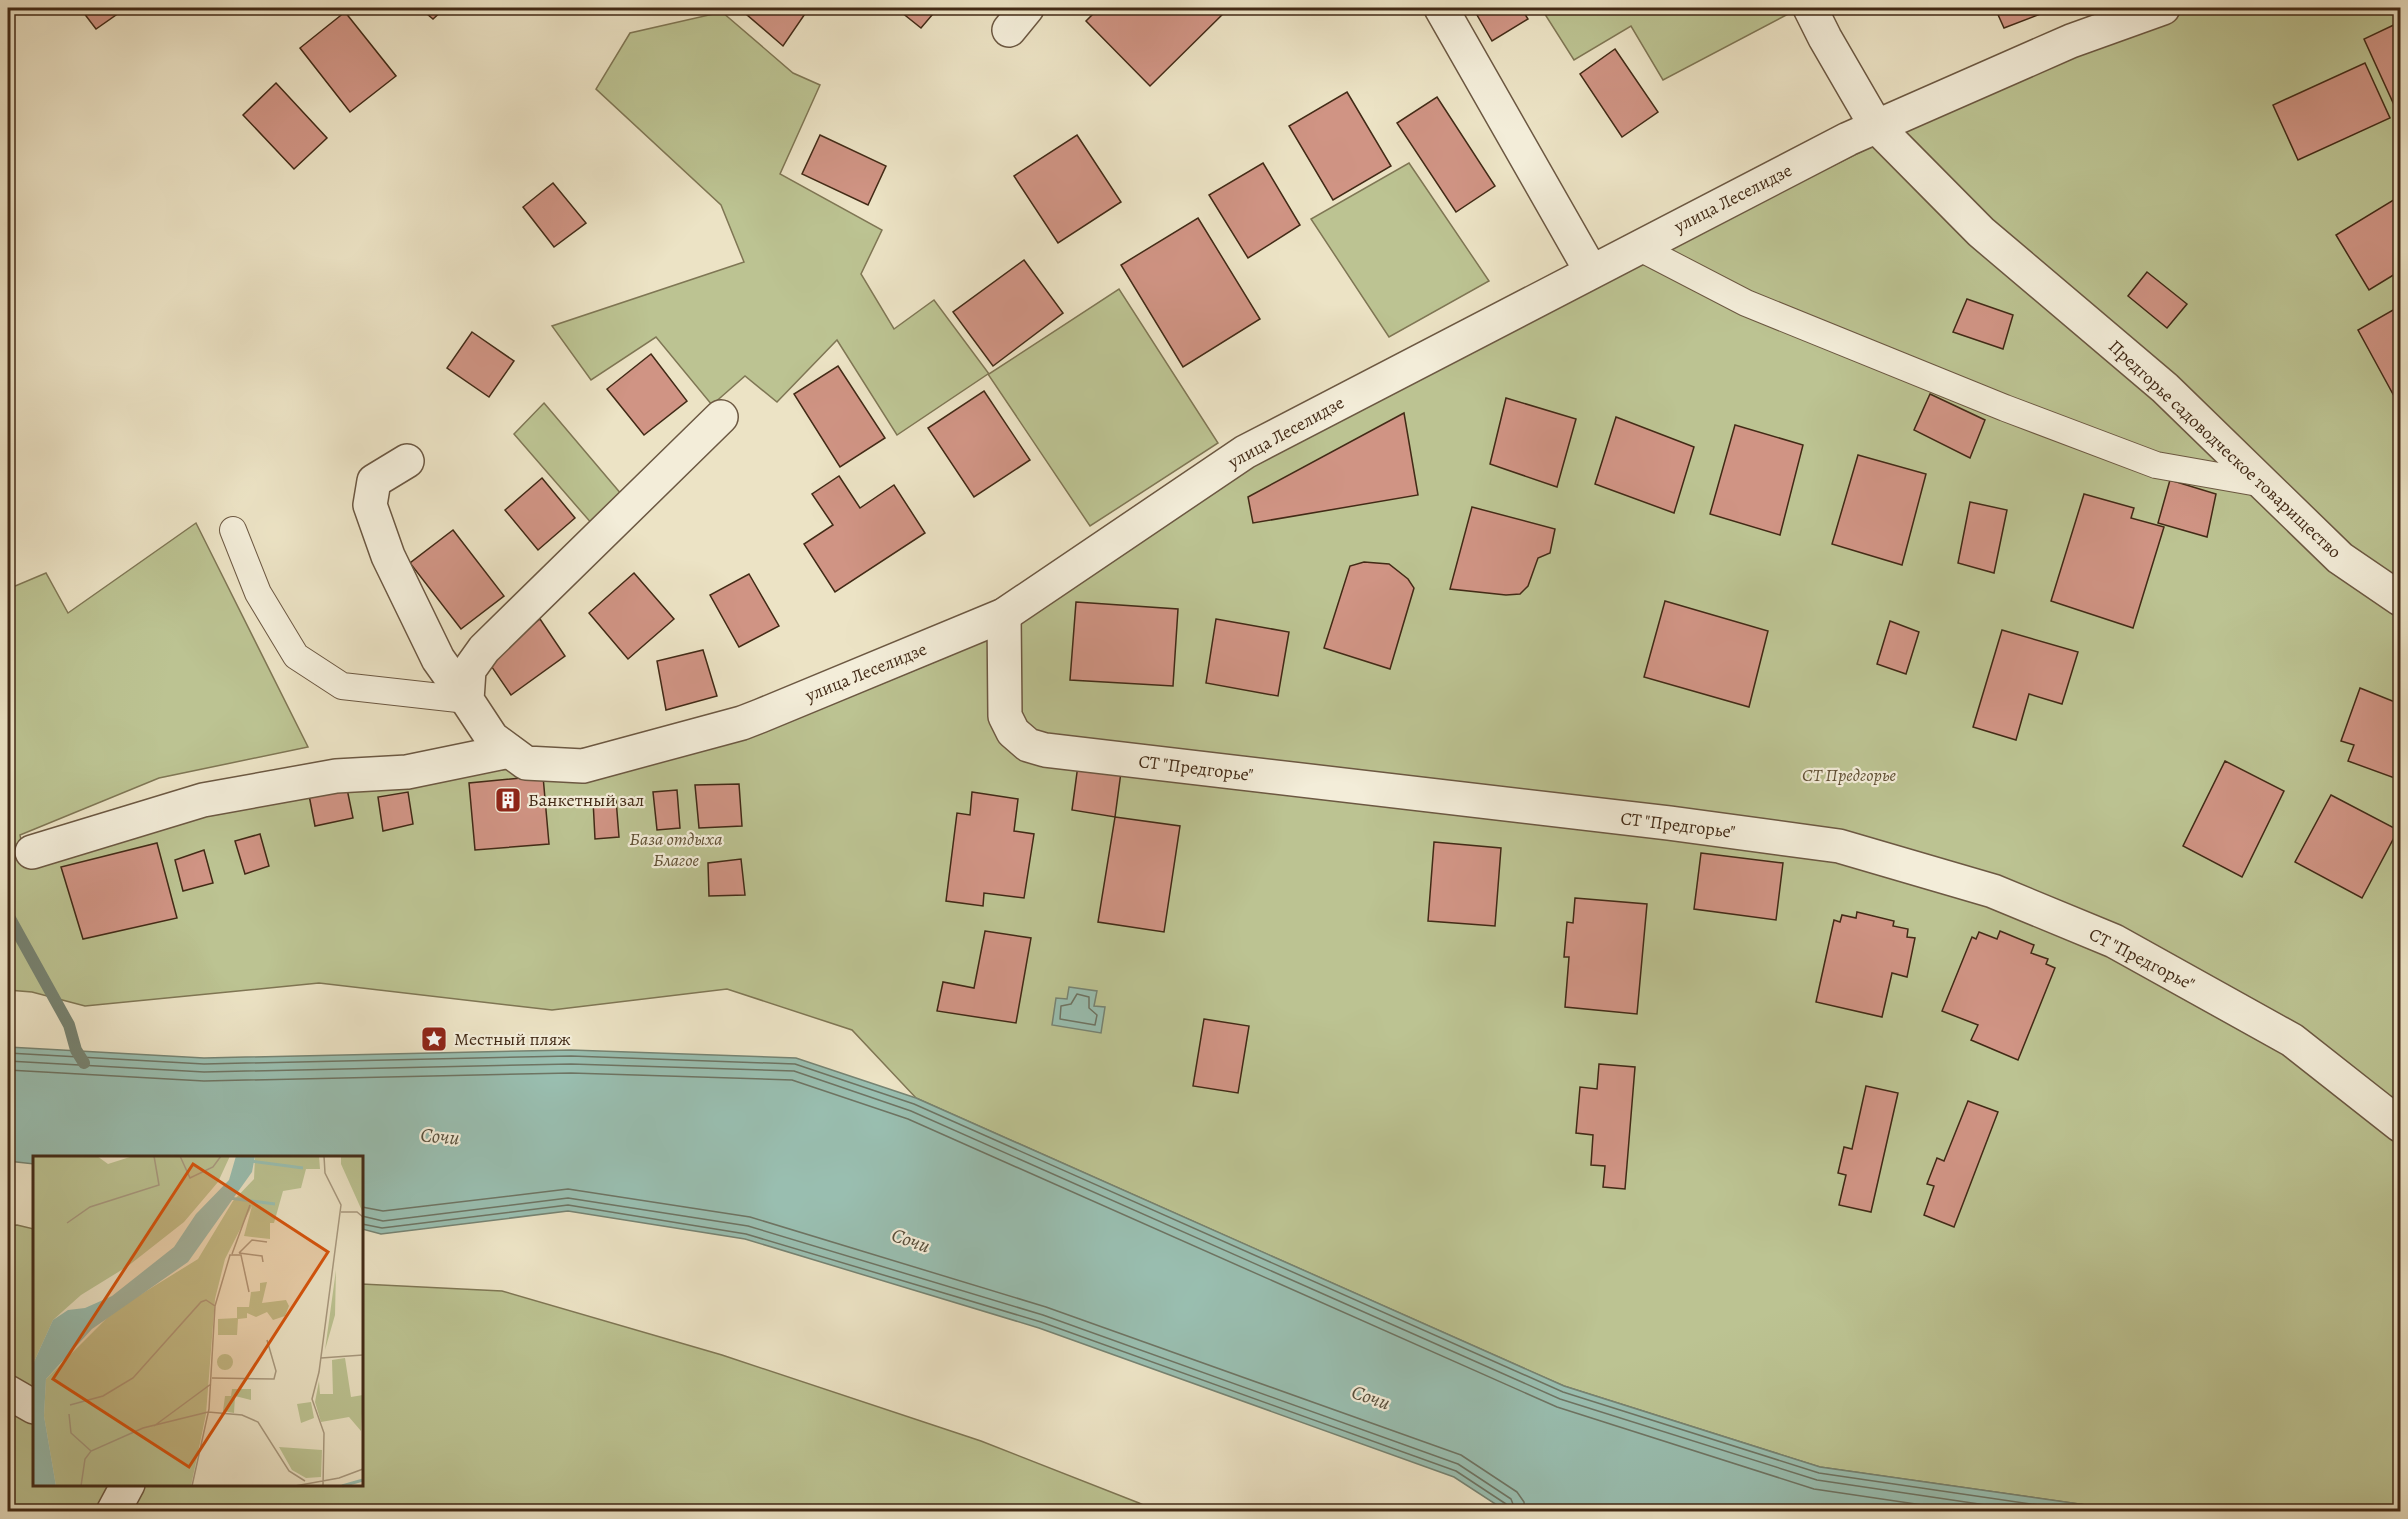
<svg xmlns="http://www.w3.org/2000/svg" width="2408" height="1519" font-family="Alegreya,serif">
<rect width="100%" height="100%" fill="#ece3c5"/>
<filter id="stains"><feTurbulence type="fractalNoise" baseFrequency=".00333" numOctaves="4"/><feColorMatrix values="0 0 0 0 .2 0 0 0 0 .09 0 0 0 0 .02 0 0 0 .5 -.17"/></filter>
<radialGradient id="worn" r=".72"><stop offset=".6" stop-color="#630" stop-opacity="0"/><stop offset="1" stop-color="#630" stop-opacity=".3"/></radialGradient>
<g fill="#bcc392" stroke="#7f7654" stroke-width="1.5">
<path d="M1541 8H1792L1794 11 1663 80 1631 26 1574 60Z"/>
<path d="M2192 8H2400V1511H2128L1820 1467 1564 1386 916 1098 852 1030 727 989 552 1010 319 983 85 1006 32 992 8 990V589L46 573 68 613 196 523 308 747 159 778 20 835 25 863 329 781 546 767 579 775 757 735 949 656 1018 622 1246 468 1669 247 1903 131 2073 52Z"/>
<path d="M722 12 793 73 820 85 780 174 882 230 861 274 894 329 934 300 989 374 1119 289 1218 443 1090 526 988 374 897 435 837 340 777 402 745 376 712 405 656 337 591 380 552 326 744 262 721 205 596 89 630 33Z"/>
<path d="M1409 163 1489 281 1389 337 1311 219Z"/>
<path d="M544 403 622 495 593 525 514 434Z"/>
<path d="M17 1225 34 1229V1484H362V1284L502 1291 722 1355 981 1441 1139 1503 1156 1511 8 1512V1226Z"/>
</g>
<g fill="#99beb0" stroke="#768372" stroke-width="1.5">
<path d="M1069 987 1097 991 1094 1006 1105 1007 1101 1033 1052 1025 1056 998 1067 999Z"/>
<path d="M8 1047 204 1058 571 1050 796 1058 916 1098 1564 1386 1820 1467 2128 1511H1506L1454 1477 1039 1328 745 1239 568 1211 381 1234 362 1229V1158H34V1164L8 1161Z"/>
</g>
<g fill="none" stroke-linecap="round" stroke-linejoin="round">
<g stroke="#6e7463" stroke-width="1.5">
<path d="M1077 994 1089 997V1008L1097 1015 1095 1025 1060 1019 1061 1006 1071 1004Z"/>
<path d="M8 1053 204 1064 571 1056 795 1064 914 1104 1563 1392 1819 1473 2086 1512"/>
<path d="M8 1061 204 1072 571 1064 794 1071 911 1111 1560 1399 1817 1480 2033 1512"/>
<path d="M8 1070 204 1081 571 1073 792 1080 908 1119 1557 1407 1814 1489 1970 1512"/>
<path d="M362 1207 383 1211 568 1189 750 1217 1046 1307 1461 1455 1517 1492 1524 1502 1525 1512"/>
<path d="M362 1216 383 1221 568 1198 748 1226 1043 1315 1458 1464 1511 1499 1516 1512"/>
<path d="M362 1224 382 1228 568 1205 746 1234 1041 1322 1456 1471 1506 1504 1508 1512"/>
</g>
<path stroke="#768372" stroke-width="12" d="M8 915 69 1025 76 1050 84 1063"/>
</g>
<g fill="#d09484" stroke="#422a16" stroke-width="1.5">
<path d="M80 8H126L96 29Z"/>
<path d="M420 8H445L433 19Z"/>
<path d="M750 8H809L783 46 746 14Z"/>
<path d="M896 8H938L921 28Z"/>
<path d="M1099 8H1229L1150 86 1086 21Z"/>
<path d="M1473 8H1521L1528 19 1492 41Z"/>
<path d="M1995 8H2056L2004 28Z"/>
<path d="M345 12 396 76 350 112 300 48Z"/>
<path d="M2400 22V118L2364 39Z"/>
<path d="M1615 49 1658 112 1622 137 1580 74Z"/>
<path d="M2365 63 2390 118 2298 160 2273 105Z"/>
<path d="M276 83 327 138 294 169 243 115Z"/>
<path d="M1347 92 1391 166 1333 200 1289 126Z"/>
<path d="M1437 97 1495 186 1456 212 1397 123Z"/>
<path d="M820 135 886 166 868 205 802 174Z"/>
<path d="M1077 135 1121 202 1058 243 1014 176Z"/>
<path d="M1263 163 1300 225 1248 258 1209 195Z"/>
<path d="M553 183 586 223 554 247 523 207Z"/>
<path d="M2400 196V271L2369 290 2336 235Z"/>
<path d="M1198 218 1260 319 1183 367 1121 265Z"/>
<path d="M1024 260 1063 313 993 366 953 312Z"/>
<path d="M2147 272 2187 304 2167 328 2128 296Z"/>
<path d="M1967 299 2013 315 2003 349 1953 332Z"/>
<path d="M2400 306V407L2358 330Z"/>
<path d="M472 332 514 361 489 397 447 368Z"/>
<path d="M651 354 687 401 644 435 607 389Z"/>
<path d="M838 366 885 438 840 467 794 394Z"/>
<path d="M984 391 1030 460 974 497 928 428Z"/>
<path d="M1930 394 1985 420 1970 458 1914 430Z"/>
<path d="M1506 398 1576 419 1557 487 1490 464Z"/>
<path d="M1404 413 1418 495 1253 523 1248 497Z"/>
<path d="M1616 417 1694 447 1674 513 1595 484Z"/>
<path d="M1735 425 1803 445 1780 535 1710 514Z"/>
<path d="M1858 455 1926 474 1902 565 1832 544Z"/>
<path d="M839 476 860 508 894 485 925 533 835 592 804 544 833 525 812 494Z"/>
<path d="M542 478 575 518 538 550 505 510Z"/>
<path d="M2170 480 2216 494 2207 537 2158 523Z"/>
<path d="M2084 494 2134 508 2131 518 2164 527 2133 628 2051 601Z"/>
<path d="M1970 502 2007 510 1994 573 1958 563Z"/>
<path d="M1472 507 1555 529 1550 553 1538 558 1528 586 1520 594 1506 595 1450 589Z"/>
<path d="M453 530 504 596 461 629 410 563Z"/>
<path d="M1364 562 1389 564 1408 579 1414 588 1390 669 1324 648 1350 566Z"/>
<path d="M634 573 674 619 628 659 589 613Z"/>
<path d="M749 574 779 626 739 647 710 595Z"/>
<path d="M1665 601 1768 631 1749 707 1644 677Z"/>
<path d="M1076 602 1178 609 1173 686 1070 680Z"/>
<path d="M540 619 565 656 511 695 487 660Z"/>
<path d="M1216 619 1289 632 1278 696 1206 683Z"/>
<path d="M1890 621 1919 632 1906 674 1877 664Z"/>
<path d="M2002 630 2078 652 2062 704 2029 694 2016 740 1973 727Z"/>
<path d="M703 650 717 696 666 710 657 661Z"/>
<path d="M2360 688 2400 704V780L2348 761 2354 745 2341 741Z"/>
<path d="M2225 761 2284 791 2242 877 2183 846Z"/>
<path d="M1078 765 1121 772 1115 817 1072 810Z"/>
<path d="M543 776 549 844 475 850 469 783Z"/>
<path d="M346 784 353 818 315 826 308 790Z"/>
<path d="M739 784 742 826 699 828 695 785Z"/>
<path d="M677 790 680 828 657 830 653 792Z"/>
<path d="M408 792 413 824 383 831 378 797Z"/>
<path d="M972 792 1018 799 1014 831 1034 834 1024 898 984 893 983 906 946 901 957 813 970 815Z"/>
<path d="M2331 795 2398 830 2362 898 2295 862Z"/>
<path d="M616 799 619 837 595 839 593 800Z"/>
<path d="M1115 817 1180 826 1164 932 1098 922Z"/>
<path d="M260 834 269 866 245 874 235 841Z"/>
<path d="M1434 842 1501 848 1495 926 1428 921Z"/>
<path d="M157 843 177 918 83 939 61 867Z"/>
<path d="M204 850 213 883 183 891 175 860Z"/>
<path d="M1701 853 1783 863 1776 920 1694 909Z"/>
<path d="M741 859 745 895 709 896 708 863Z"/>
<path d="M1575 898 1647 904 1637 1014 1565 1007 1569 957H1564L1567 922 1573 923Z"/>
<path d="M1857 912 1894 921 1893 926 1908 929 1907 937 1915 938 1907 977 1892 973 1882 1017 1816 1002 1834 920 1840 922 1842 915 1856 918Z"/>
<path d="M2400 930V944L2394 937Z"/>
<path d="M985 931 1031 938 1016 1023 937 1011 943 982 974 988Z"/>
<path d="M2000 931 2034 945 2031 953 2048 959 2046 964 2055 968 2018 1060 1971 1040 1978 1025 1942 1011 1972 937 1976 939 1979 932 1997 939Z"/>
<path d="M1204 1019 1249 1026 1238 1093 1193 1086Z"/>
<path d="M1599 1064 1635 1067 1625 1189 1603 1187 1605 1166 1591 1165 1593 1135 1576 1133 1580 1087 1597 1089Z"/>
<path d="M1866 1086 1898 1093 1871 1212 1839 1205 1846 1175 1838 1173 1844 1147 1852 1149Z"/>
<path d="M1968 1101 1998 1112 1954 1227 1924 1215 1934 1186 1927 1184 1937 1158 1944 1161Z"/>
</g>
<g fill="none" stroke-linecap="round" stroke-linejoin="round">
<defs>
<g id="service">
<path d="M1638 247 1746 303 2005 408 2156 465 2264 484"/>
<path d="M233 530 258 593 296 656 342 686 467 700"/>
</g>
<g id="minor">
<path d="M1441 8 1591 271"/>
<path d="M1810 8 1825 38 1876 126 1981 232 2165 388 2340 558 2400 599"/>
<path d="M1009 30 1027 8"/>
<path d="M721 417 484 649 469 670 467 700 492 738 526 763 583 766 742 723 760 716 1004 615 1245 452 1848 139 2071 41 2163 8"/>
<path d="M407 461 374 481 370 505 388 556 438 659 467 700"/>
<path d="M1004 615 1005 716 1013 732 1028 745 1045 750 1669 823 1839 846 1993 891 2114 941 2292 1040 2400 1125"/>
<path d="M32 852 203 800 336 776 407 772 509 751"/>
<path d="M8 1392 34 1407"/>
<path d="M113 1512 128 1484"/>
</g>
</defs>
<use href="#service" stroke="#6c5842" stroke-width="28"/>
<use href="#minor" stroke="#6c5842" stroke-width="36"/>
<use href="#service" stroke="#f3edd9" stroke-width="26"/>
<use href="#minor" stroke="#f3edd9" stroke-width="33"/>
</g>
<defs>
<symbol id="building-square" viewBox="-11 -11 22 22"><rect x="-9" y="-9" width="18" height="18" rx="4" fill="#8f2418" stroke="#f3edd9"/><path d="M-4-6H4V6H1V3H-1V6H-4ZM-2.5-4.3h1.7v1.8h-1.7ZM.8-4.3h1.7v1.8H.8ZM-2.5-1h1.7V.8h-1.7ZM.8-1h1.7V.8H.8Z" fill="#fff"/></symbol>
<symbol id="sight-square" viewBox="-11 -11 22 22"><rect x="-9" y="-9" width="18" height="18" rx="4" fill="#8f2418" stroke="#f3edd9"/><path d="M0-6L1.8-2.2L6-1.7L2.9 1.2L3.7 5.4L0 3.3L-3.7 5.4L-2.9 1.2L-6-1.7L-1.8-2.2Z" fill="#fff"/></symbol>
</defs>
<g fill-rule="evenodd">
<use href="#building-square" x="493" y="785" width="30" height="30"/>
<use href="#sight-square" x="419" y="1024" width="30" height="30"/>
</g>
<g text-anchor="middle" stroke-width="4.5" stroke-linejoin="round" paint-order="stroke">
<g font-size="18" fill="#422a16" stroke="#f3edd9">
<text transform="translate(1733 198) rotate(-27)" y="6">улица Леселидзе</text>
<text transform="translate(1286 432) rotate(-29)" y="6">улица Леселидзе</text>
<text transform="translate(2225 449) rotate(43)" y="6">Предгорье садоводческое товарищество</text>
<text transform="translate(866 672) rotate(-22)" y="6">улица Леселидзе</text>
<text transform="translate(1196 768) rotate(7)" y="6">СТ "Предгорье"</text>
<text transform="translate(1678 825) rotate(7)" y="6">СТ "Предгорье"</text>
<text transform="translate(2142 959) rotate(27)" y="6">СТ "Предгорье"</text>
</g>
<g font-size="18" font-style="italic" fill="#605035" stroke="#f3edd9">
<text x="1849" y="781">СТ Предгорье</text>
<text x="676" y="845">База отдыха<tspan x="676" dy="21">Благое</tspan></text>
</g>
<g font-size="18" fill="#422a16" stroke="#f3edd9" text-anchor="start">
<text x="528" y="806">Банкетный зал</text>
<text x="454" y="1045">Местный пляж</text>
</g>
<g font-size="20" font-style="italic" fill="#584f3c" stroke="#f3edd9">
<text transform="translate(440 1136) rotate(5)" y="7">Сочи</text>
<text transform="translate(911 1240) rotate(19)" y="7">Сочи</text>
<text transform="translate(1371 1397) rotate(19)" y="7">Сочи</text>
</g>
</g>
<g transform="translate(33 1156)">
<rect width="330" height="330" fill="#ece3c5"/>
<path d="M0 0H64L75 8 100 0H197L185 26 151 66 95 110 48 139 20 164 0 208ZM222 0H286L287 13H273L268 32 250 35 241 67H237V83L211 80 219 50 192 103 182 143 173 258 158 330H23L11 260 13 223 81 155 165 103 200 45 221 23ZM308 0H330V57L308 8ZM303 114 302 159 292 194ZM234 126 229 147 253 144 256 150 252 160 240 164 234 156 223 161 214 157V162L205 163 204 179H185V163L204 162V151H216L218 136 227 135V127ZM184 206a8 8 0 1 1 16 0a8 8 0 1 1-16 0ZM312 202 318 241 330 239 328 275 316 261 288 266 282 246 286 225 287 238H300L299 204ZM199 233H218V244L202 240 201 257 190 255 192 240H198ZM278 246 281 262 268 267 264 248ZM246 291 289 294 288 321 273 322 259 314Z" fill="#bcc392"/>
<path d="M203 0H222L219 16 155 106 59 173 13 223 11 260 23 330H0V208L20 164 35 154 52 152 79 140 141 91 163 58 196 24Z" fill="#99beb0"/>
<path fill="none" stroke="#99beb0" stroke-width="3" d="M218 5 270 12M196 42 242 48M309 330 330 324"/>
<path fill="none" stroke="#a8997f" stroke-width="1.5" d="M147 0 157 22 180 11 188 0M308 56H324L330 61M34 67 57 51 126 29 121 0M206 97 219 84 234 86M206 97 229 100 230 106M199 98 217 49M288 202 330 199M179 222 241 223 243 215 234 184M37 249 70 240 100 222 168 146 173 144 182 150M36 258 38 277 58 295M121 270 178 228M48 330 52 303 58 295 110 272 175 256 209 259 225 266 256 315 272 325M159 330 176 253 182 150 197 99H208L216 136M262 330 306 322 330 313M290 330 291 277 279 243 286 216 308 49 292 17 291 0"/>
<path fill="#d7540d" fill-opacity="0.15" stroke="#d7540d" stroke-width="3" d="M160 8 295 96 156 311 20 223Z"/>
<rect width="330" height="330" fill="none" stroke="#422a16" stroke-width="3"/>
</g>
<rect width="2408" height="1519" fill="none" stroke="#ece3c5" stroke-width="30"/>
<rect x="9" y="9" width="2390" height="1501" fill="none" stroke="#422a16" stroke-width="3"/>
<rect x="15" y="15" width="2378" height="1489" fill="none" stroke="#422a16" stroke-width="1.5"/>
<rect width="100%" height="100%" filter="url(#stains)"/>
<rect width="100%" height="100%" fill="url(#worn)"/>
</svg>
